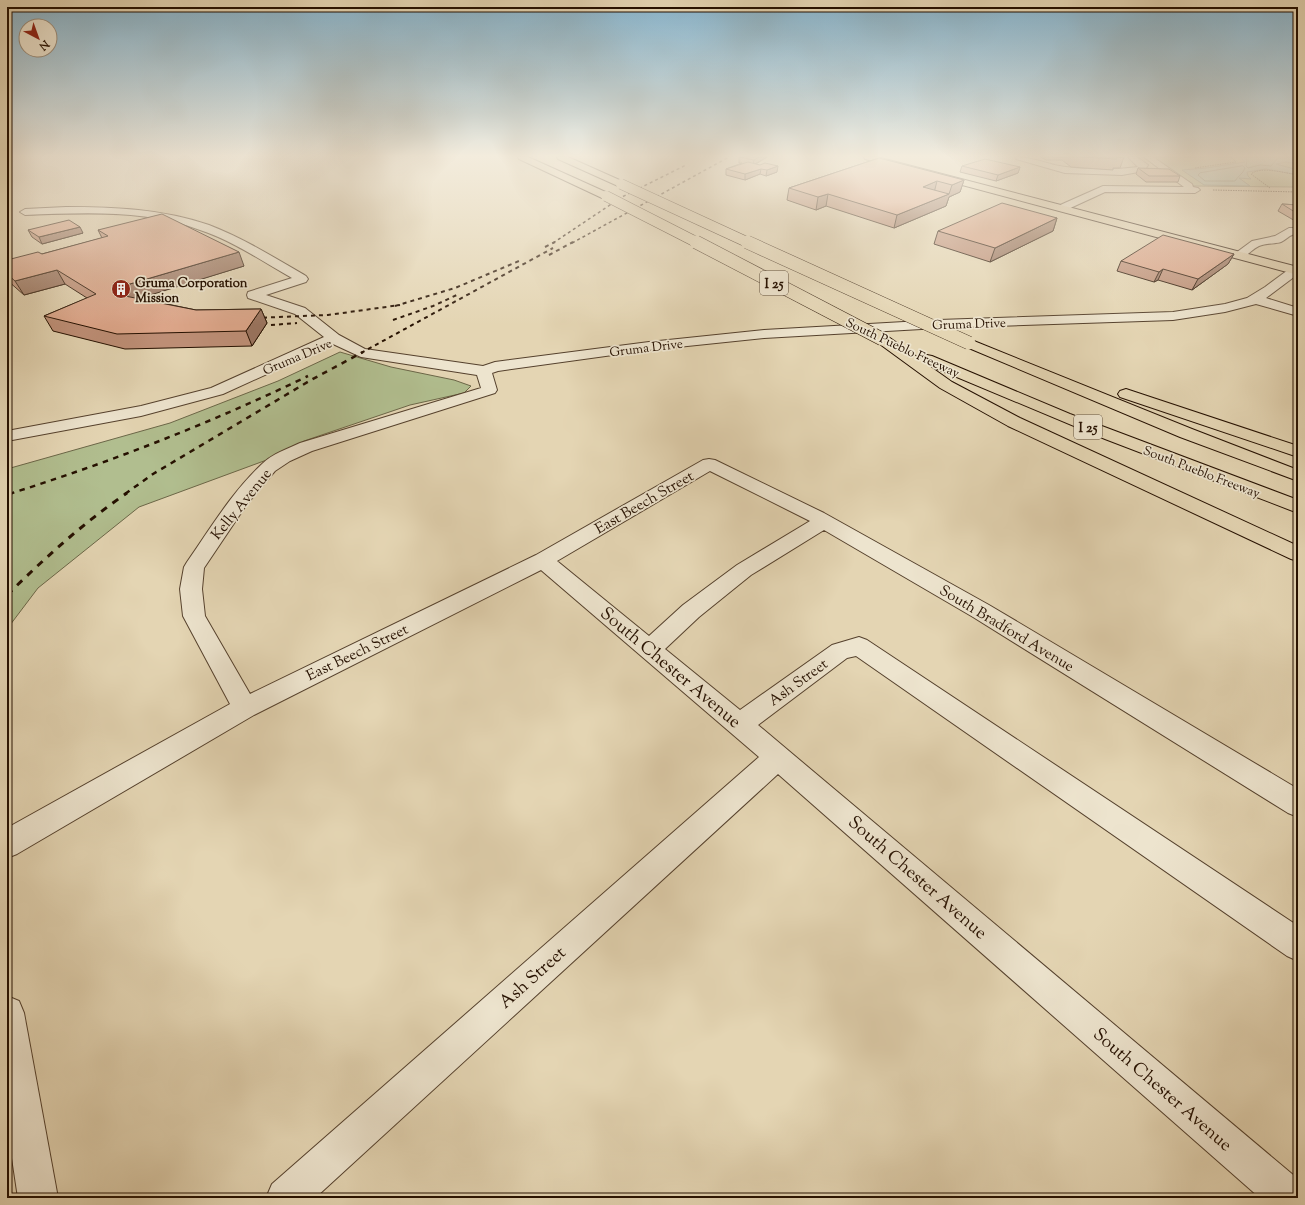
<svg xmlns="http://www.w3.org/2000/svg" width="1305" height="1205" font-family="'Sorts Mill Goudy',serif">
<rect width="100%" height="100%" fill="#e4d5b3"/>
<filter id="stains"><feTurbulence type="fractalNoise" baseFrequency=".005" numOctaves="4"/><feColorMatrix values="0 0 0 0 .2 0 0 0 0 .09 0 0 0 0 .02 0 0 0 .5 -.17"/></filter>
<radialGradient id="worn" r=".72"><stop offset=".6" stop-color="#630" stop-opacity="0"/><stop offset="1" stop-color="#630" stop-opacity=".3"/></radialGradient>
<g fill="#b1be8f" stroke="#6b6748">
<path d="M1152 157H1298V189L1293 187 1194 186Z"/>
<path d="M340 352 391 367 454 380 471 386 464 393 410 405 304 441 272 458 139 507 38 588 7 629V469L170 423 278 381Z"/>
</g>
<path fill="#95b9ad" stroke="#687568" d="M1240 157H1290L1298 159V164L1286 162 1276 164 1298 170V175L1266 169 1247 172 1248 176 1251 179 1239 178 1250 186 1204 185 1182 170 1206 168 1245 162Z"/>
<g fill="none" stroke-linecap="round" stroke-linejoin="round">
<g stroke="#5d6456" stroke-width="1">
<path d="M1245 157 1247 160 1246 166 1248 168 1260 165 1271 166 1277 159 1291 157"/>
<path d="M1243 166 1245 168C1243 174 1238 176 1235 181H1205L1198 175 1200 173Z"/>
</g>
<defs>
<g id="minor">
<path d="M1015 157C1034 157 1048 165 1066 167 1089 170 1115 170 1138 167L1128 157H1137L1148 165 1144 171 1122 175 1065 173 1016 159Z"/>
<path d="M1144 157H1153L1192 184 1193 187 1198 188 1200 190 1195 193 1105 192 1066 210 1062 211 1057 208 1058 206 1103 186 1184 187Z"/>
<path d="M66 207C114 207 163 209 209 225 243 238 275 258 306 276L308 279 306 282 266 295 305 308 339 335 365 349 483 366 495 362 649 342 764 330 939 320 1173 312 1225 304 1247 298 1265 287 1292 267H1298V274L1266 298 1298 308V316L1256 304 1225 312 1173 320 939 328 764 338 649 350 498 371 492 373 497 390 495 393 312 451 290 461 275 471 247 504 204 568 202 589 205 616 250 694 536 555 703 460 709 459 715 460 824 513 989 605 1298 789V817L1288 813 973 617 824 530 751 575 699 617 665 649 740 710 832 645 859 637 867 640 1298 926V961L1287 956 856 656 847 658 758 725 1298 1179V1198H1260L778 774 315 1198H266L272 1184 759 757 541 570 254 715 17 854 7 858V828L230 704 183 616 180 589 184 567 187 562C210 529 232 492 262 464 272 454 287 449 300 443L481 388 477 375 361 357 333 344 223 394 141 416 7 441V431L141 406 211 388 324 337 295 314 248 298 247 295 248 292 292 278C262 261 233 241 200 230 144 209 83 213 25 215L20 212 25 209ZM710 471 810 521 737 565 683 605 649 636 557 561Z"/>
<path d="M1289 228H1298V234C1289 234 1289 238 1281 242 1275 244 1266 243 1259 246 1250 250 1246 260 1235 257L1233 255 1252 241 1275 236Z"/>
<path d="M7 996 19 1001 24 1013 58 1198H18L7 1125Z"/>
</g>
<path id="major" d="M864 157H877L1298 267V275L865 159Z"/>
<g id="highway">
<path d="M518 157H528L610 194 611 196 610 198H602L519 159Z"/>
<path d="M557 157H568L624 182 626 184 621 187 618 186 558 159Z"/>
<path d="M882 335 887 336 920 359 922 356 927 355 932 356 1070 414 1298 500V513L1105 439 928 365 952 382 1020 418 1298 546V561L1291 559 1008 426 940 388 877 342 875 339 877 336Z"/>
<path d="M969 339 1192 429 1298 470V481L1180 437 964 346 962 343 964 340Z"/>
<path d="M1126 389 1298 446V457L1120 397 1118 394 1120 391Z"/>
</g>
</defs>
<use href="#minor" stroke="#55412d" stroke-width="2"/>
<use href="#major" stroke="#251000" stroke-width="2"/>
<use href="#highway" stroke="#251000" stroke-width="2"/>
<g stroke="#251000" stroke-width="1" stroke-dasharray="1.5 1" stroke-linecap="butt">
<path d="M1195 168 1236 162 1231 157"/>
<path d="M1270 188 1251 174C1260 166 1286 173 1298 175"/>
<path d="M1213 190 1298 192"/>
</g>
<use href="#minor" fill="#ede4ce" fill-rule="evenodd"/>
<use href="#major" fill="#e4d5b3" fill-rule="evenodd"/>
<use href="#highway" fill="#e4d5b3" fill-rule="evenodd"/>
<g stroke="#251000" stroke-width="1.5" stroke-dasharray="3 3" stroke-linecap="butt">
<path d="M553 243 622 197 686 165"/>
<path d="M572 243 729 157"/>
</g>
<g stroke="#251000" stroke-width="2" stroke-dasharray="4 4" stroke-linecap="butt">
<path d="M545 247 555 242"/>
<path d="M549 255 573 242"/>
<path d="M395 306 455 288 519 261"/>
<path d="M255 318 328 315 400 305"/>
<path d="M393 320 433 306 459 294"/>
<path d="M271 325 297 323"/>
<path d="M361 353 553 248"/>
</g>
<g stroke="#251000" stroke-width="2.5" stroke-dasharray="5.5 5.5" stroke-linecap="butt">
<path d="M9 494C111 462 211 423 308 376"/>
<path d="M125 494 153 474 311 380 363 352"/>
</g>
<g stroke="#251000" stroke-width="3" stroke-dasharray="7 7" stroke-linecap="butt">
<path d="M7 494 12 493"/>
<path d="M7 595C45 558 83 523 127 493"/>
</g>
<defs>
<g id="highway-bridge-far1">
<path d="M621 184 749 243"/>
<path d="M606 196 698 243"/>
</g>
<g id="highway-bridge">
<path d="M696 242 882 339"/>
<path d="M747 242 969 343"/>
</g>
</defs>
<use href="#highway-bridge-far1" stroke="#251000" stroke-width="11" stroke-linecap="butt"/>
<use href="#highway-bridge" stroke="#251000" stroke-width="14" stroke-linecap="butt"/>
<use href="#highway-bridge-far1" stroke="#e4d5b3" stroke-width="10"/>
<use href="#highway-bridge" stroke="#e4d5b3" stroke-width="13"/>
</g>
<g fill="#bf9078" stroke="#251000">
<path d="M739 157H767L756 164 777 172 766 176 760 174 745 180 726 175V169L742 163H739Z"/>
<path d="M1041 157H1124L1120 168H1113V170L1071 167 1062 160H1046Z"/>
<path d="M879 158 964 180 960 192 949 197 946 206 894 228 826 206 816 210 787 200 789 188Z"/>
<path d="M962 166 1020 167 1018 173 996 181 960 172Z"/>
<path d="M1138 168 1180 176 1178 182H1146L1136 174Z"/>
<path d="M1282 204 1298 205V222H1297L1278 211Z"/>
<path d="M1057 218 1053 231 990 262 934 244 938 231Z"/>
<path d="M28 230 83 233 42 244 32 237Z"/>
<path d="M98 230 244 266 138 298 196 310 261 309 267 323 252 346 125 349 53 331 44 316 87 298 65 284 24 295 7 280V260L42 254 102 238Z"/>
<path d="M1234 254 1228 264 1192 290 1158 280 1154 282 1117 271 1121 261Z"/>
</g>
<g fill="#9b7561" stroke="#251000">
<path d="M759 157H767L753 165 754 160Z"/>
<path d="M778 166 777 172 766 176 767 170Z"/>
<path d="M1020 167 1018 173 996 181 998 175Z"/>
<path d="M761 169 760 174 745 180V174Z"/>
<path d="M964 180 960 192 949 197 946 206 894 228 897 215 949 194 952 185Z"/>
<path d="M937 181 934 193 923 187Z"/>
<path d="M828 194 826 206 816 210 818 197Z"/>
<path d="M1057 218 1053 231 990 262 995 248Z"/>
<path d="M80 227 83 233 42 244 39 237Z"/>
<path d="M239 252 244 266 131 301 125 296 123 286Z"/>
<path d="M1234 254 1228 264 1192 290 1198 279Z"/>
<path d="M1163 269 1158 280 1154 282 1159 272Z"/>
<path d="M57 270 65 284 24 295 15 281Z"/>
<path d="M261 309 267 323 252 346 246 331Z"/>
</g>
<g fill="#dea78b" stroke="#251000">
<path d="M739 157H759L754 160Z"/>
<path d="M1082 157H1124H1116L1117 159Z"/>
<path d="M879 158 964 180 952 185 937 181 923 187 949 194 897 215 828 194 818 197 789 188Z"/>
<path d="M985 159 1020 167 998 175 962 166Z"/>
<path d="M748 162 760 165 765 163 778 166 767 170 761 169 745 174 726 169Z"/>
<path d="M1138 168 1169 169 1180 176H1149Z"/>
<path d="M1002 203 1057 218 995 248 938 231Z"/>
<path d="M1282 204 1298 205V214Z"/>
<path d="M162 214 239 252 123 286 125 296 196 310 261 309 246 331 117 334 44 316 96 294 57 270 15 281 7 274V260L38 252 42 254 108 236 98 230Z"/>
<path d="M69 220 80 227 39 237 28 230Z"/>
<path d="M1163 235 1234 254 1198 279 1163 269 1159 272 1121 261Z"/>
</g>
<linearGradient id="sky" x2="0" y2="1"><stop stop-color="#87b6d0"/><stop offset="0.48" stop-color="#f3ecdd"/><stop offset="1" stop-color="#f3ecdd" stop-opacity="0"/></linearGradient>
<rect width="1305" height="325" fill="url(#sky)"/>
<defs>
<symbol id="building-disc" viewBox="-11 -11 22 22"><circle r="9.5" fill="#8f2418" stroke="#ede4ce"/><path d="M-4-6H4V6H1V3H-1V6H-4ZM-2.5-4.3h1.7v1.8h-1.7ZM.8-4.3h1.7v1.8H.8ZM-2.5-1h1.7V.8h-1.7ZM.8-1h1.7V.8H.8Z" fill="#fff"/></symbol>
</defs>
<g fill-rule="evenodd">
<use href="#building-disc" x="110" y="278" width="22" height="22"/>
</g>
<g text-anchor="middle" stroke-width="3.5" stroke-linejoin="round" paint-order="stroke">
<g font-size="13" font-weight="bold" fill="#251000" stroke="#ede4ce" text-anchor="start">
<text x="135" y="287">Gruma Corporation<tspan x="135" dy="15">Mission</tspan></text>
</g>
<g font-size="13" fill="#251000" stroke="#ede4ce">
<text transform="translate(969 323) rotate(-2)" y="5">Gruma Drive</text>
<text transform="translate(646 347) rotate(-7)" y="5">Gruma Drive</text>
<text transform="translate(903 347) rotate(25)" y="5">South Pueblo Freeway</text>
<text transform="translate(297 356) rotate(-23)" y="5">Gruma Drive</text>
<text transform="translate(1202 471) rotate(21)" y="5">South Pueblo Freeway</text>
</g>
<g fill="#ede4ce" stroke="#61503e" stroke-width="1">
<rect x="760" y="271" width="28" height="24" rx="3"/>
<rect x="1074" y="415" width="28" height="24" rx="3"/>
</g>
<g font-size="14" font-weight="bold" fill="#251000">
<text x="774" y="288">I 25</text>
<text x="1088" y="432">I 25</text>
</g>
<g font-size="15" fill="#251000" stroke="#ede4ce">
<text transform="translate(644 502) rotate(-30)" y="5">East Beech Street</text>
<text transform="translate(241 504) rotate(-51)" y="5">Kelly Avenue</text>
<text transform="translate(1007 628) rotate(31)" y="5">South Bradford Avenue</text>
<text transform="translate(357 652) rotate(-26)" y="5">East Beech Street</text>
<text transform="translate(798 682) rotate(-36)" y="5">Ash Street</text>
</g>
<g font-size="18" fill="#251000" stroke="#ede4ce">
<text transform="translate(671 667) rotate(40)" y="6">South Chester Avenue</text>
<text transform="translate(918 877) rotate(41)" y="6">South Chester Avenue</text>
<text transform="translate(532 977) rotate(-42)" y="6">Ash Street</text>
<text transform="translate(1163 1089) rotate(41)" y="6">South Chester Avenue</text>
</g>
</g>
<rect width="1305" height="1205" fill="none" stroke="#e4d5b3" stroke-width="24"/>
<rect x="8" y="8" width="1289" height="1189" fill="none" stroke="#251000" stroke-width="2"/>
<rect x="12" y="12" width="1281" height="1181" fill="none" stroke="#251000"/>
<g transform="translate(38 38) rotate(139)"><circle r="19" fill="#ede4ce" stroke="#9d8f7c"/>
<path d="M0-3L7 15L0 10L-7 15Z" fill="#8f2418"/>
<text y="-6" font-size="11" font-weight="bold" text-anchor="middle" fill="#251000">N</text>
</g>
<rect width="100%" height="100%" filter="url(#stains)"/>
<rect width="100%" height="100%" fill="url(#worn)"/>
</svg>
